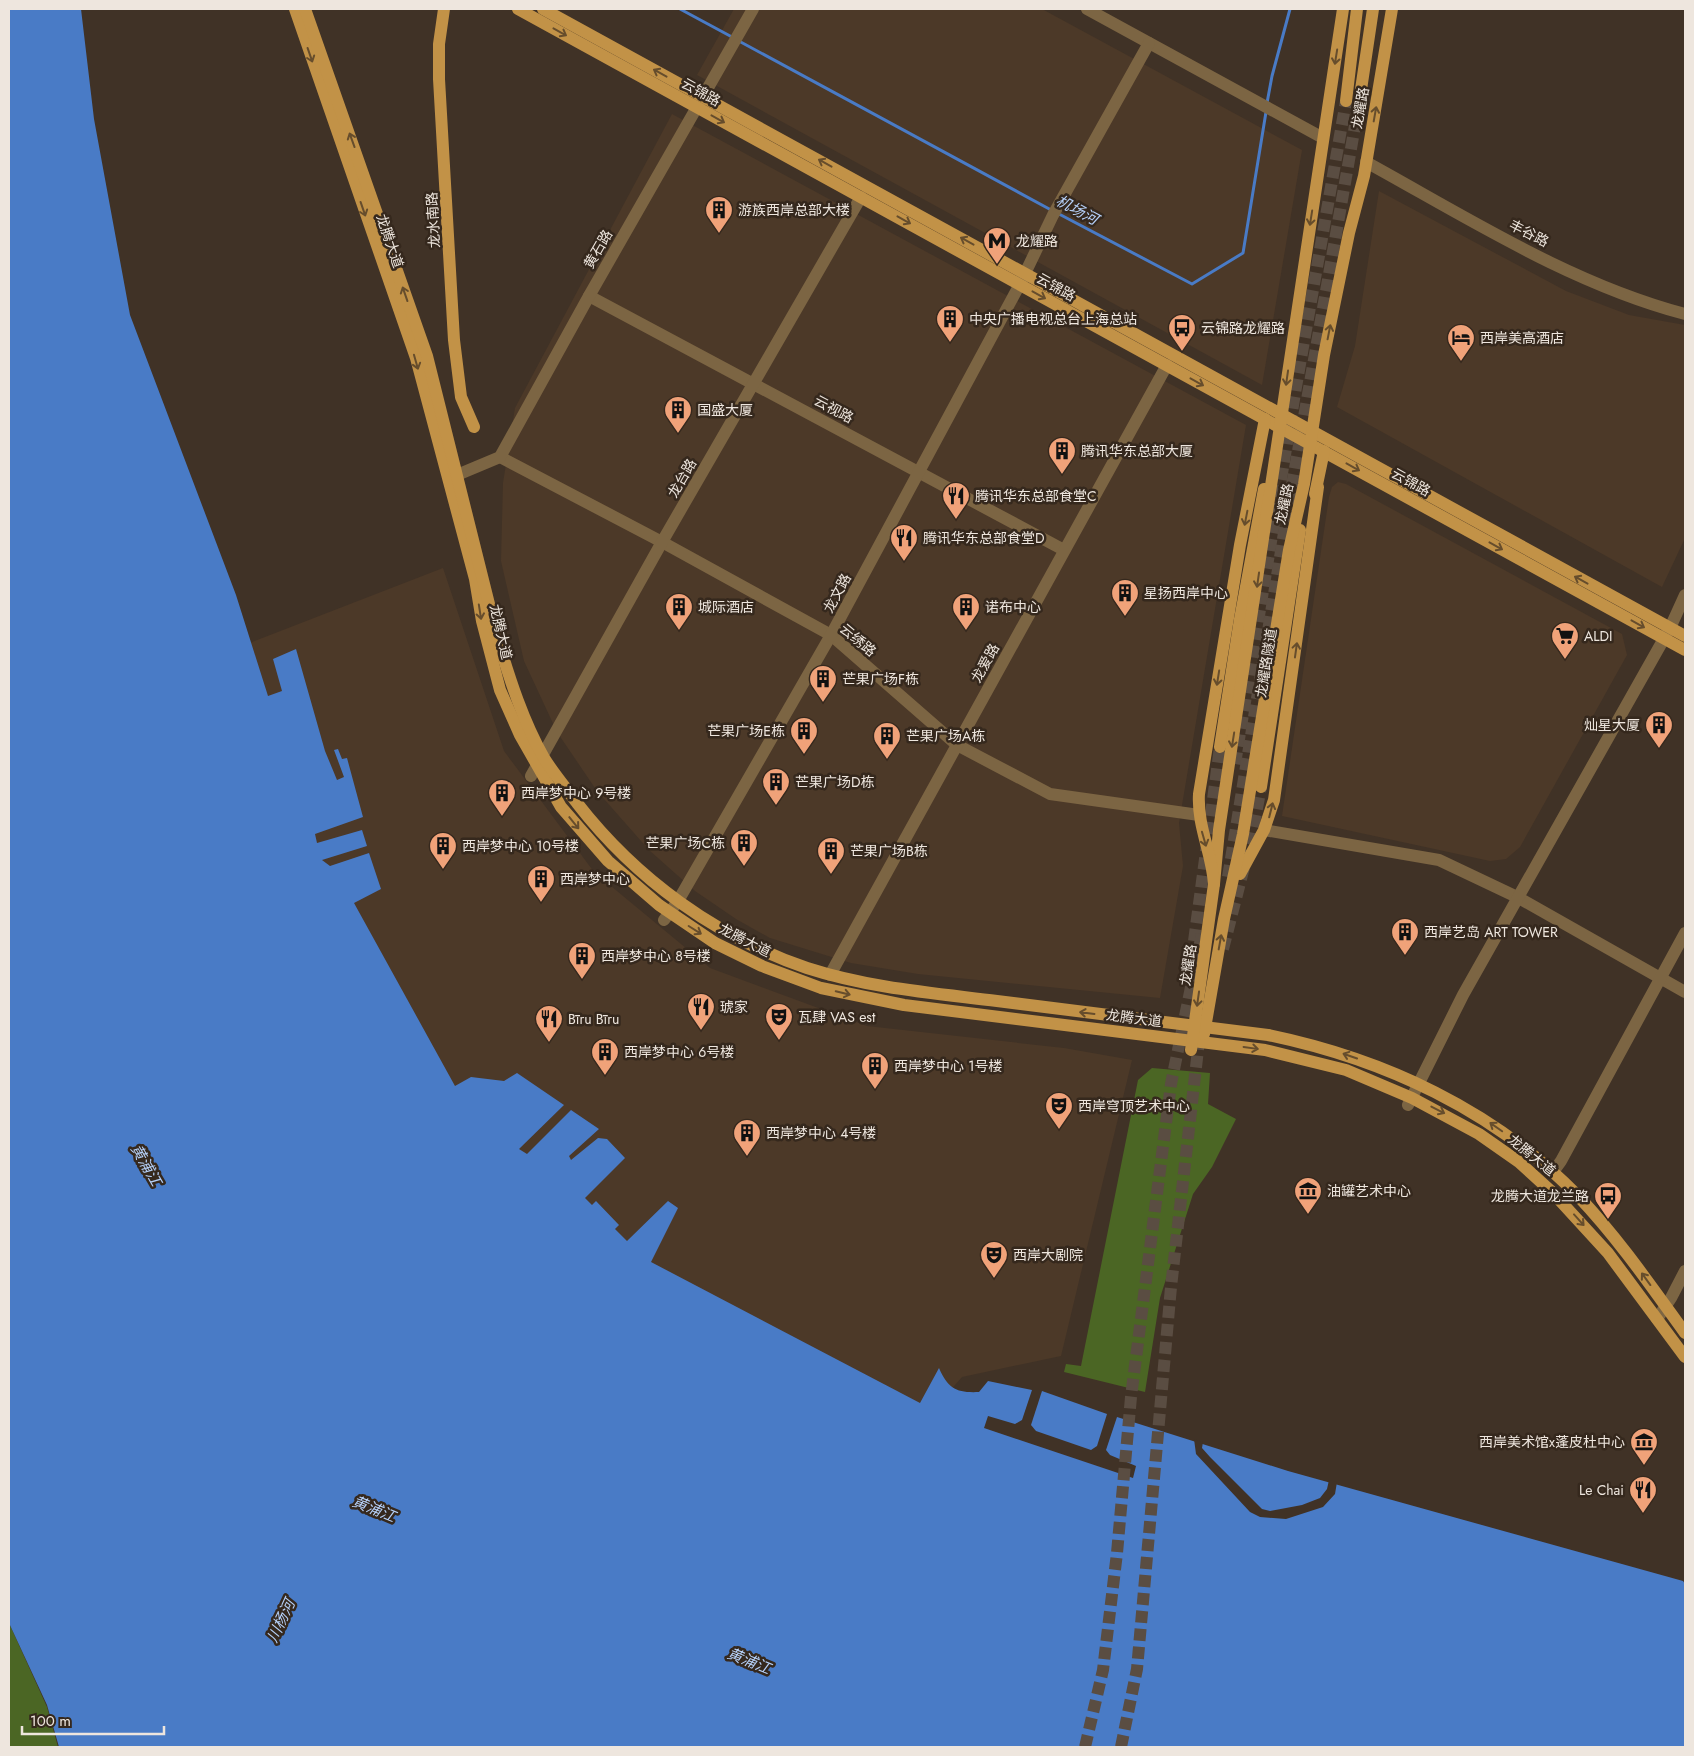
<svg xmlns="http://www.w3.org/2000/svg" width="1694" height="1756" font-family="Jost,'Noto Sans SC',sans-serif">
<rect width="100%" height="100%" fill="#403226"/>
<g fill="#4c3928">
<path d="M734 9H1042L1302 150 1262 385 697 75Z"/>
<path d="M672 114 1246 425 1179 823 1183 866 1160 998 918 974 851 963 770 938 736 919 695 891 649 850 597 791 557 732 524 661 501 561 503 483 515 408Z"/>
<path d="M1379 191 1566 291 1629 315 1685 325V538L1662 587 1337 407 1355 346Z"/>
<path d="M1338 482 1346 484 1622 634 1627 655 1520 847 1506 859 1490 861 1282 816 1329 497 1332 487Z"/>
<path d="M443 568 504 751 594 872 710 968 867 1026 1064 1048 1132 1060 1061 1356 962 1377 925 1419 634 1270 449 1106 334 899 229 651Z"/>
</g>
<g fill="#4b6624">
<path d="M1152 1068 1210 1073 1208 1104 1236 1119 1212 1167 1193 1194 1160 1298 1145 1392 1064 1372 1066 1364 1081 1366 1138 1080Z"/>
<path d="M9 1623 47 1707 58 1747H9Z"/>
</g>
<g fill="#497bc6">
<path d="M9 9H81L94 119 130 315 236 595 268 696 282 691 273 659 296 649 325 751 337 780 344 777 334 750 338 749 342 759 347 758 363 817 315 834 317 843 362 830 367 846 322 860 330 866 369 853 381 889 354 903 455 1086 471 1077 504 1081 517 1073 564 1105 519 1149 527 1154 571 1110 599 1129 569 1156 571 1160 598 1138 607 1139 625 1158 585 1198 592 1205 596 1201 619 1225 615 1229 627 1241 668 1201 678 1208 651 1262 920 1403 939 1368C948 1389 957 1393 979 1392L988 1381 1032 1390 1022 1420 1015 1424 988 1416 984 1428 1133 1478 1136 1466 1110 1455 1106 1450 1117 1417 1288 1471 1683 1581 1685 1584V1747H59L47 1705 9 1623Z"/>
<path d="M1042 1391 1107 1414 1097 1446 1091 1450 1036 1431 1031 1425Z"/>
</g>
<path fill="#403226" d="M1194 1439 1203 1442 1202 1448 1210 1457 1262 1509 1270 1511 1302 1505 1320 1498 1327 1489 1329 1480 1337 1482 1335 1494 1323 1507 1286 1519 1260 1517 1250 1512 1196 1454Z"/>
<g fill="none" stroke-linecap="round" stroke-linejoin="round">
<g stroke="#497bc6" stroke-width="3">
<path d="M680 9 732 37"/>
<path d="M737 40 1053 211"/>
<path d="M1267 103 1272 76 1290 9"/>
<path d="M1059 214 1192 284 1243 253 1266 112"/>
</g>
<g stroke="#5a4d42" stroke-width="12" stroke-dasharray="12 6" stroke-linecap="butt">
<path d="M1235 764 1296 387 1346 101"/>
<path d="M1228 877 1288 508 1359 103"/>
<path d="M1194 941 1220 747"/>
<path d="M1223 949 1251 840 1261 787"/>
<path d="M1085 1747 1103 1670 1117 1553 1131 1397 1171 1084 1203 929"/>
<path d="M1121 1747 1137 1669 1171 1287 1200 1032"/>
</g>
<g stroke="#7c6543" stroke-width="12">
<path d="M1087 9 1323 138"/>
<path d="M1366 162C1468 218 1571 284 1685 314"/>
<path d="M589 296 1064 550"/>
<path d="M500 457 662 542 831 635 957 745 1050 794 1199 815"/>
<path d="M457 475 500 457 589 296 753 9"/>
<path d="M531 776 662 542 861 197"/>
<path d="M1264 830 1439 860 1517 897 1685 992"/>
<path d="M664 920 678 901 831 635 1020 284 1053 215 1149 43"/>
<path d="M830 975 1167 365"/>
<path d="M1408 1105 1463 995 1670 628 1685 595"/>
<path d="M1553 1172 1561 1161 1685 933"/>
<path d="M1657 1319 1671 1298 1685 1271"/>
</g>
<g stroke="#c29247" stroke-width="12">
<path d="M295 9 416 358 475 579 482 621 500 690 520 735 561 807 608 861 659 905 715 943 762 966 821 988 904 1005 1265 1050 1346 1070 1412 1098 1479 1134 1519 1162 1553 1193 1608 1253 1685 1357"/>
<path d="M305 9 427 356 498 640C510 680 523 721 544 758 554 774 566 788 577 803 636 879 716 937 807 968 869 988 933 993 997 1001 1087 1013 1178 1023 1268 1035 1384 1059 1494 1110 1578 1196 1618 1238 1651 1286 1685 1333"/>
<path d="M444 9 439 44V79L454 340 461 397 474 427"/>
<path d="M518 9 1685 650"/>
<path d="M543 9 1685 636"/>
<path d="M1346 101 1357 9"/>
<path d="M1359 103 1373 9"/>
<path d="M1315 494 1324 451"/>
<path d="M1220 747 1240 619 1264 489"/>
<path d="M1261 787 1300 530"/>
<path d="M1240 874 1264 830 1274 800 1318 487"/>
<path d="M1214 884 1219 830 1343 9"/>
<path d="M1204 1034 1224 919 1243 834 1289 550 1304 484 1324 355 1349 233 1364 176 1392 9"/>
<path d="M1191 1050 1214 884C1212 853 1197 826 1199 794L1240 545 1265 419"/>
</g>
</g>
<defs><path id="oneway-shaft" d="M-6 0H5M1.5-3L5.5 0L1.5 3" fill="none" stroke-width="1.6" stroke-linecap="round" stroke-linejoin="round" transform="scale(1.25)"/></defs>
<g stroke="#664d2c">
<use href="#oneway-shaft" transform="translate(560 32) rotate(29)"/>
<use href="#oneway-shaft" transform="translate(310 55) rotate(71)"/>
<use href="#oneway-shaft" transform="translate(1336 57) rotate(99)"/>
<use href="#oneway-shaft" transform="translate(660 73) rotate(-151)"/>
<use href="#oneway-shaft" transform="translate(1375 114) rotate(-80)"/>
<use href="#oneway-shaft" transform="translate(718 119) rotate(29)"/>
<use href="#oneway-shaft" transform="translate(352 140) rotate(-110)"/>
<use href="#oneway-shaft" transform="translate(825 163) rotate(-151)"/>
<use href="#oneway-shaft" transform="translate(363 209) rotate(71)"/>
<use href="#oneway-shaft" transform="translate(1311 218) rotate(99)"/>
<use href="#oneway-shaft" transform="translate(904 220) rotate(29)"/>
<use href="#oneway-shaft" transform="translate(967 241) rotate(-151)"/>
<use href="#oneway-shaft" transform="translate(405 294) rotate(-109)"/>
<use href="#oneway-shaft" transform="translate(1039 295) rotate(29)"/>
<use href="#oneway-shaft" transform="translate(1329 332) rotate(-79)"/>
<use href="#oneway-shaft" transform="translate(416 362) rotate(74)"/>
<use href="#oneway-shaft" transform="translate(1287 378) rotate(98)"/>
<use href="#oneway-shaft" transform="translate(1197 382) rotate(29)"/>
<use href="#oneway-shaft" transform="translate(1353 467) rotate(29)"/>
<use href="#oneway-shaft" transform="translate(1246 518) rotate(101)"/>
<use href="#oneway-shaft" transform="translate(1496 546) rotate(29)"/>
<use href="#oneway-shaft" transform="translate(1258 580) rotate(98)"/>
<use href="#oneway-shaft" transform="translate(1581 580) rotate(-151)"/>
<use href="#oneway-shaft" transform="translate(480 612) rotate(81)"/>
<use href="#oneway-shaft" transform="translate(1638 624) rotate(29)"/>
<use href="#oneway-shaft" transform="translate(1296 650) rotate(-82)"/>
<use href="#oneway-shaft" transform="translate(1218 678) rotate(99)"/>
<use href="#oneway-shaft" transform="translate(1233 740) rotate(99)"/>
<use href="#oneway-shaft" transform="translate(1271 810) rotate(-76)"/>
<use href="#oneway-shaft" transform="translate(574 823) rotate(51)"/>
<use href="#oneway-shaft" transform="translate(1204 839) rotate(74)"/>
<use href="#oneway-shaft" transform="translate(695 930) rotate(32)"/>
<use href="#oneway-shaft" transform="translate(1220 942) rotate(-80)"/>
<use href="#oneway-shaft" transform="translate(843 993) rotate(14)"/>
<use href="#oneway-shaft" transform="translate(1198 999) rotate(98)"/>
<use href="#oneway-shaft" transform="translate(1087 1013) rotate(-173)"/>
<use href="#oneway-shaft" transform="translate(1251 1048) rotate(8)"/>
<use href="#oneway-shaft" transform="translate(1350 1056) rotate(-161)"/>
<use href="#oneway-shaft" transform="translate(1438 1110) rotate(27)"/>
<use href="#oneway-shaft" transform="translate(1496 1127) rotate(-145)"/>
<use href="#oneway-shaft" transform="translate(1579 1220) rotate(48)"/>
<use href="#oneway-shaft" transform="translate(1646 1279) rotate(-126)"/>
</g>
<defs>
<symbol id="building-pin" viewBox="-11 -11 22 30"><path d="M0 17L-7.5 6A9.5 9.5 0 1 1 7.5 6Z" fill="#f0a279" stroke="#35281d"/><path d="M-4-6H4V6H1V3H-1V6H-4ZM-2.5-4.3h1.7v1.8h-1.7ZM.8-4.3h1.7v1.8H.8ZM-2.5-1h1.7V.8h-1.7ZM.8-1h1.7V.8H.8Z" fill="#111"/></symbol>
<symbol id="metro-pin" viewBox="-11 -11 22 30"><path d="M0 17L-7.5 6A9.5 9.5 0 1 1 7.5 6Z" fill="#f0a279" stroke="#35281d"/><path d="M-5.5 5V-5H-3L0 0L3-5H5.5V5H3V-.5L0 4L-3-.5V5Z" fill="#111"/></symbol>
<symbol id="bus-pin" viewBox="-11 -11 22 30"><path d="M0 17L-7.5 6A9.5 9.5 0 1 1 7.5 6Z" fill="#f0a279" stroke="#35281d"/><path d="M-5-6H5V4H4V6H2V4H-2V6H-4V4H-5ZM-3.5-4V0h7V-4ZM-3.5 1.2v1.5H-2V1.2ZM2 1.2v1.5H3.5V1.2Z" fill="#111"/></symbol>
<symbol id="hotel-pin" viewBox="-11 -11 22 30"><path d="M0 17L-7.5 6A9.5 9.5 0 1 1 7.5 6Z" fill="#f0a279" stroke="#35281d"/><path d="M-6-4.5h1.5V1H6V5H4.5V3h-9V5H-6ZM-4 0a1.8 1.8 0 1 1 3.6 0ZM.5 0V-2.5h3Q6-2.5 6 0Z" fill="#111"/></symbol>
<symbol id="restaurant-pin" viewBox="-11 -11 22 30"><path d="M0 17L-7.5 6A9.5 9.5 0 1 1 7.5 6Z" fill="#f0a279" stroke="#35281d"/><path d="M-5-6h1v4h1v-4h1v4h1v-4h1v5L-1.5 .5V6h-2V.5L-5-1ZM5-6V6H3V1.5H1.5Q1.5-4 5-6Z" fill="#111"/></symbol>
<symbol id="supermarket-pin" viewBox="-11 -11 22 30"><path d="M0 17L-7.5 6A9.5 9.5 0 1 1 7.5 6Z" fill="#f0a279" stroke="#35281d"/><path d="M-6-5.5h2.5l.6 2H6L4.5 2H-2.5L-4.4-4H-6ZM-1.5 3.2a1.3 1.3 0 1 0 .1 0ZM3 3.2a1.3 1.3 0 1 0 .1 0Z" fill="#111"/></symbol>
<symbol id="theatre-pin" viewBox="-11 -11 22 30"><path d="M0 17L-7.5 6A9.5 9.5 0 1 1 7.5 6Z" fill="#f0a279" stroke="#35281d"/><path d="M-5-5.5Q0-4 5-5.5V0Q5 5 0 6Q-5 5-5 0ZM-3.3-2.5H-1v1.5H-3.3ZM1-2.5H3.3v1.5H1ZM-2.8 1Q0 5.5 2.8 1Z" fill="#111"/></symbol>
<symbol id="museum-pin" viewBox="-11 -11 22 30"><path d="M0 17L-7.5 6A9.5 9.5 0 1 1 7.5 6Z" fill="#f0a279" stroke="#35281d"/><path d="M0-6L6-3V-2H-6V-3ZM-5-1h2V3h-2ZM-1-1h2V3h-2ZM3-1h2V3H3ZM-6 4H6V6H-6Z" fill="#111"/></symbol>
</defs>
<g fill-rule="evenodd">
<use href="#building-pin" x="703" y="194" width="32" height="43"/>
<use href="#metro-pin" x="981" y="225" width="32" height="43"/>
<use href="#building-pin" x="934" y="303" width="32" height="43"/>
<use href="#bus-pin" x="1166" y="312" width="32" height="43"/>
<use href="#hotel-pin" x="1445" y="322" width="32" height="43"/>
<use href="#building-pin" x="662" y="394" width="32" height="43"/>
<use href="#building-pin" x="1046" y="435" width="32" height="43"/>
<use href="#restaurant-pin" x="940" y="480" width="32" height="43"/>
<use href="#restaurant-pin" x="888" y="522" width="32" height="43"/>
<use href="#building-pin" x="1109" y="577" width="32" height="43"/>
<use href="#building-pin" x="663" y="591" width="32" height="43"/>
<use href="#building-pin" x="950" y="591" width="32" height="43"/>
<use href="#supermarket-pin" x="1549" y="620" width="32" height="43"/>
<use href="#building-pin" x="807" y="663" width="32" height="43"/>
<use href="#building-pin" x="1643" y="709" width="32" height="43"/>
<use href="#building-pin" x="788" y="715" width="32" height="43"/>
<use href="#building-pin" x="871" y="720" width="32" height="43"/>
<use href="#building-pin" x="760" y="766" width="32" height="43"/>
<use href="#building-pin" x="486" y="777" width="32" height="43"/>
<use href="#building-pin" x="728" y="827" width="32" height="43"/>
<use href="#building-pin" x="427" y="830" width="32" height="43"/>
<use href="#building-pin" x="815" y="835" width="32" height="43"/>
<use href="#building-pin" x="525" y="863" width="32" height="43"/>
<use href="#building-pin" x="1389" y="916" width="32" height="43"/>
<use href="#building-pin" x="566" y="940" width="32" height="43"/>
<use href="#restaurant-pin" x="685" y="991" width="32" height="43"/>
<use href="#theatre-pin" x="763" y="1001" width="32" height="43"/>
<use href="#restaurant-pin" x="533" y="1003" width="32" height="43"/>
<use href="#building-pin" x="589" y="1036" width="32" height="43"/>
<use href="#building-pin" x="859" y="1050" width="32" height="43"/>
<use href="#theatre-pin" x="1043" y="1090" width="32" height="43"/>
<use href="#building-pin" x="731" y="1117" width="32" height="43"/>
<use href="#museum-pin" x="1292" y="1175" width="32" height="43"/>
<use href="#bus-pin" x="1592" y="1180" width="32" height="43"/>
<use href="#theatre-pin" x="978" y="1239" width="32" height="43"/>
<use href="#museum-pin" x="1628" y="1426" width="32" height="43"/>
<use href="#restaurant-pin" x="1627" y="1474" width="32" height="43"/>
</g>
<g text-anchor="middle" stroke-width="5" stroke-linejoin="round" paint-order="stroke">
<g font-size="14" fill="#eee6de" stroke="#35281d">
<text transform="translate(701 92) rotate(29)" y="5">云锦路</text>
<text transform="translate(1360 108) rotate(-80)" y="5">龙耀路</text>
<text transform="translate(433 220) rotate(-93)" y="5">龙水南路</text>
<text transform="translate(1529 233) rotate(27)" y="5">丰谷路</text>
<text transform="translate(390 241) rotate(71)" y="5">龙腾大道</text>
<text transform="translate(598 249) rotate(-60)" y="5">黄石路</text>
<text transform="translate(1056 287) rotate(29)" y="5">云锦路</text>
<text transform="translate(834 409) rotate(28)" y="5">云视路</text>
<text transform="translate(682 478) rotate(-60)" y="5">龙台路</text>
<text transform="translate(1411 482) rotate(29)" y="5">云锦路</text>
<text transform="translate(1284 504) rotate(-78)" y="5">龙耀路</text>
<text transform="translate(837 593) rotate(-62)" y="5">龙文路</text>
<text transform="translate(501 632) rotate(77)" y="5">龙腾大道</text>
<text transform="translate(858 640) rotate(40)" y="5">云绣路</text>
<text transform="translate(985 663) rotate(-61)" y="5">龙爱路</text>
<text transform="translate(1266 663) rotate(-81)" y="5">龙耀路隧道</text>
<text transform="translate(745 940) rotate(27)" y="5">龙腾大道</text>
<text transform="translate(1188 965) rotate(-81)" y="5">龙耀路</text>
<text transform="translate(1134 1018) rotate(7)" y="5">龙腾大道</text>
<text transform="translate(1532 1155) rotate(39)" y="5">龙腾大道</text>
</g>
<g font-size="14" fill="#eee6de" stroke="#35281d" text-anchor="start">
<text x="738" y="215">游族西岸总部大楼</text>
<text x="1016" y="246">龙耀路</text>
<text x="969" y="324">中央广播电视总台上海总站</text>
<text x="1201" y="333">云锦路龙耀路</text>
<text x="1480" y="343">西岸美高酒店</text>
<text x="697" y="415">国盛大厦</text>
<text x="1081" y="456">腾讯华东总部大厦</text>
<text x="975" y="501">腾讯华东总部食堂C</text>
<text x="923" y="543">腾讯华东总部食堂D</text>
<text x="1144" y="598">星扬西岸中心</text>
<text x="698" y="612">城际酒店</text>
<text x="985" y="612">诺布中心</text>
<text x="1584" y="641">ALDI</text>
<text x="842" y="684">芒果广场F栋</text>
<text x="1640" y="730" text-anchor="end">灿星大厦</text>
<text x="785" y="736" text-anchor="end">芒果广场E栋</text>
<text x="906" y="741">芒果广场A栋</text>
<text x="795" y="787">芒果广场D栋</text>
<text x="521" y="798">西岸梦中心 9号楼</text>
<text x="725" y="848" text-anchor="end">芒果广场C栋</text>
<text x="462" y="851">西岸梦中心 10号楼</text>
<text x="850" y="856">芒果广场B栋</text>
<text x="560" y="884">西岸梦中心</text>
<text x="1424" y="937">西岸艺岛 ART TOWER</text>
<text x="601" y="961">西岸梦中心 8号楼</text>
<text x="720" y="1012">琥家</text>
<text x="798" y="1022">瓦肆 VAS est</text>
<text x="568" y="1024">Bīru Bīru</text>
<text x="624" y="1057">西岸梦中心 6号楼</text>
<text x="894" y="1071">西岸梦中心 1号楼</text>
<text x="1078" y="1111">西岸穹顶艺术中心</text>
<text x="766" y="1138">西岸梦中心 4号楼</text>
<text x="1327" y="1196">油罐艺术中心</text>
<text x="1589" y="1201" text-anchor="end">龙腾大道龙兰路</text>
<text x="1013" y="1260">西岸大剧院</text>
<text x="1625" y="1447" text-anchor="end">西岸美术馆x蓬皮杜中心</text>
<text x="1624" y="1495" text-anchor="end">Le Chai</text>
</g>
<g font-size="15" font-style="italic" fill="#b5d0f8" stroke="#35281d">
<text transform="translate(1077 210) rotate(28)" y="5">机场河</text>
<text transform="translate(146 1165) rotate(60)" y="5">黄浦江</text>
<text transform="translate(374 1509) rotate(22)" y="5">黄浦江</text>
<text transform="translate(281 1621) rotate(-65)" y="5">川杨河</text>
<text transform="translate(749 1661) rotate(22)" y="5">黄浦江</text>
</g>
</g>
<rect width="1694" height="1756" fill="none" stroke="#eee6de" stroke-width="20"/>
<path d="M22 1726v8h142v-8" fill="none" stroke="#eee6de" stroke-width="2.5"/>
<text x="30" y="1726" font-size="15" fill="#eee6de" stroke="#35281d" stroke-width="4" paint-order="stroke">100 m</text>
</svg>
